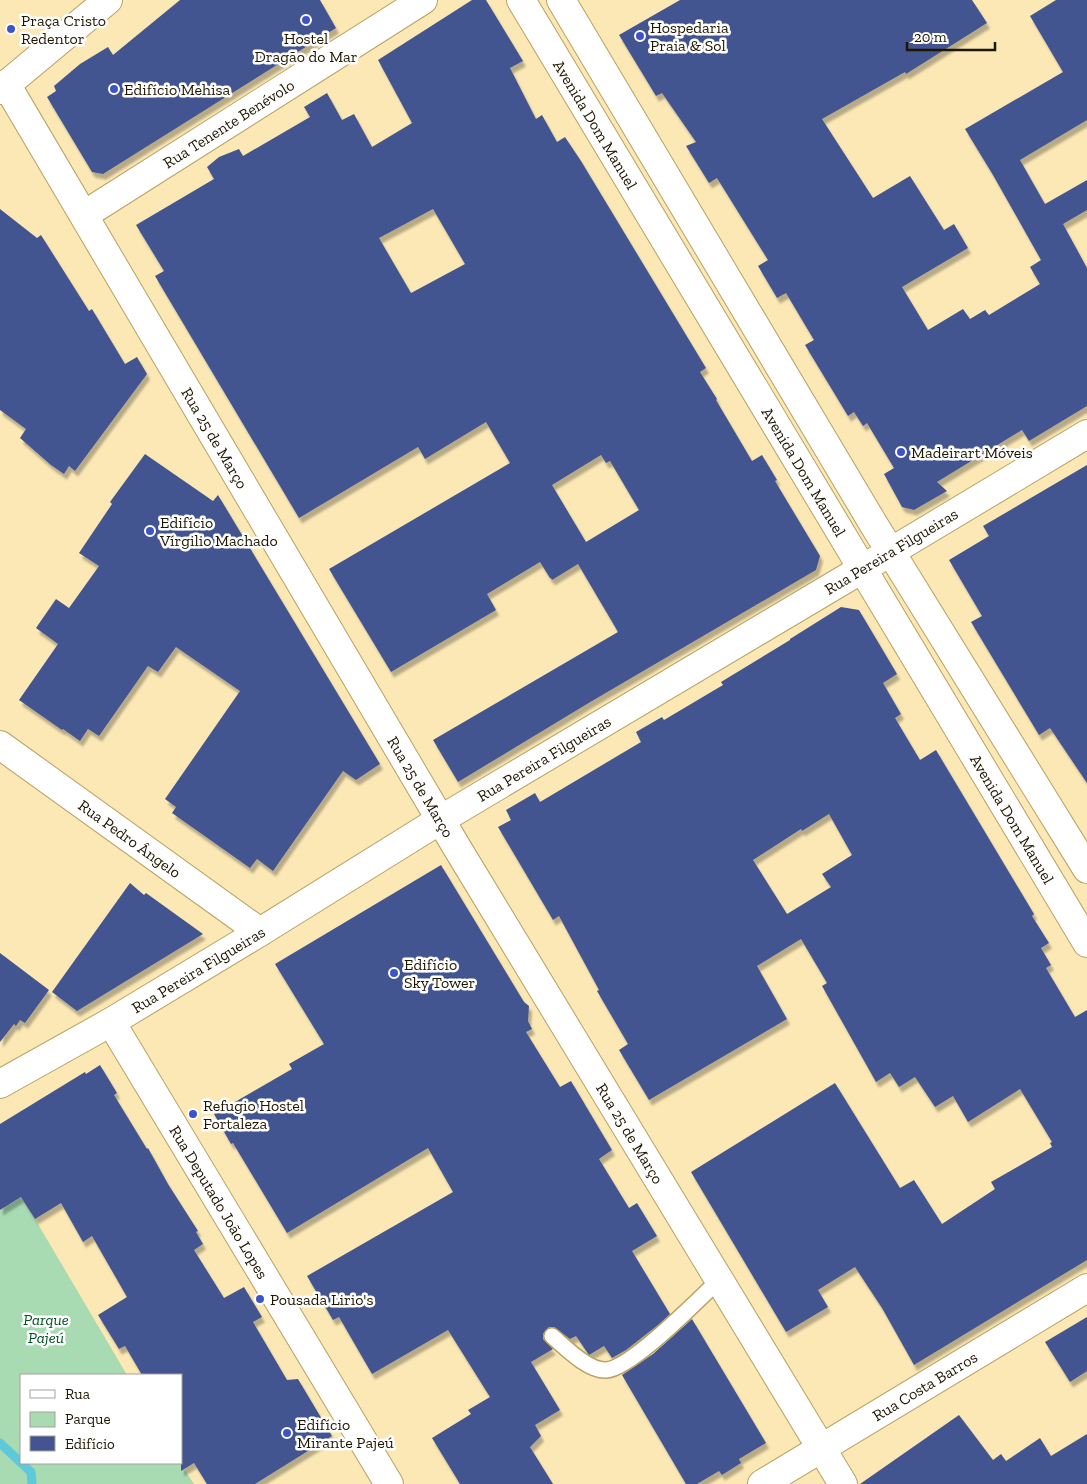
<svg xmlns="http://www.w3.org/2000/svg" width="1087" height="1484" font-family="'Zilla Slab',serif">
<defs>
<filter id="shadow"><feDropShadow dx="3" dy="5.5" stdDeviation="1" flood-color="#0004"/></filter>
</defs>
<rect width="100%" height="100%" fill="#fbe8b5"/>
<path fill="#a8dbb2" d="M22 1197 127 1375H21V1463H180L194 1484H0V1210Z"/>
<g fill="none" stroke-linecap="round" stroke-linejoin="round">
<path stroke="#5ec9db" stroke-width="9" d="M0 1443 31 1472 32 1484"/>
</g>
<g fill="#435491" fill-rule="evenodd" filter="url(#shadow)">
<path d="M180 0H320L336 28 103 174 92 172 47 97 56 91 54 86 80 64 108 47 113 55Z"/>
<path d="M472 0H486L523 61 510 68 536 119 542 115 557 142 565 137 581 161 706 368 700 372 717 399 716 400 752 461 762 455 777 480 775 481 820 556 816 570 592 701 458 782 433 740 618 632 614 625 578 564 552 580 551 578H550L540 562 487 594 496 610 391 672 329 569 510 463 486 422 425 459 418 447 299 518 155 276 164 271 136 225 214 179 207 167 219 157 239 149 243 156 310 117 304 107 327 93 342 120 354 114 372 147 412 123 378 60ZM433 209 465 264 411 293 379 238ZM601 455 606 463 610 461 639 510 586 542 552 485Z"/>
<path d="M680 0H972L987 23 906 74 905 72 822 119 873 198 910 176 944 230 954 224 968 248 902 287 928 330 963 309 970 319 985 310 989 315 1040 284 1030 267 1041 260 993 175 965 129 1063 72 1030 16 1056 0H1087V120L1020 160 1045 204 1087 180V210L1063 224 1087 268V406L1029 441 1022 430 937 482 947 491 914 510 902 507 884 474 894 468 867 423 863 426 854 412 848 416 805 345 814 340 786 293 777 298 758 266 768 260 717 178 709 183 686 146 696 142 662 93 656 96 619 35Z"/>
<path d="M0 209 37 238 41 235 89 311 92 309 125 364 137 357 147 374 75 471 69 466 64 474 51 465 20 438 26 429 0 410Z"/>
<path d="M145 454 213 501 218 495 380 764 356 780 343 771 273 871 257 859 250 868 172 813 176 807 165 799 240 691 176 647 158 672 148 666 99 736 88 729 80 741 63 729 62 730 19 700 58 644 36 628 56 599 69 608 99 566 79 553 112 504 110 502Z"/>
<path d="M1087 465V783L1050 728 1039 735 971 622 982 616 949 560 989 536 983 526Z"/>
<path d="M841 607 859 610 897 674 883 683 901 714 895 718 920 760 936 750 1034 914 1032 916 1049 943 1041 948 1051 965 1046 968 1075 1017 1087 1010V1260L914 1365 882 1308 855 1267 818 1290 828 1307 786 1332 691 1172 835 1083 900 1188 914 1180 942 1224 995 1189 991 1182 1052 1147 1050 1143 1052 1142 1020 1089 968 1122 953 1096 935 1107 915 1077 899 1087 890 1073 876 1082 822 986 827 983 801 939 757 966 787 1019 649 1100 619 1050 628 1044 597 991 599 990 559 916 553 920 498 827 511 820 506 810 535 793 540 802 641 742 636 732 662 717 664 720 723 685 721 682 790 640V639ZM829 814 852 855 822 874 831 887 787 914 753 860 801 829 802 831Z"/>
<path d="M441 865 524 1002 529 1006 528 1021 532 1029 526 1032 560 1087 571 1081 612 1150 599 1159 629 1208 637 1203 657 1236 632 1251 670 1314 658 1325 626 1350 612 1358 604 1346 589 1355 576 1336 570 1339 554 1327H549L543 1334V1339L553 1349 531 1362 560 1410 535 1425 541 1436 530 1447 553 1484H460L432 1438 471 1414 468 1410 490 1397 448 1330 372 1374 339 1317 333 1320 307 1276 453 1192 428 1148 287 1233 233 1143 231 1144 214 1114 292 1069 289 1064 324 1044 275 964Z"/>
<path d="M130 883 144 895 146 893 203 934 77 1011 52 992Z"/>
<path d="M0 953 49 990 25 1023 20 1020 16 1026 14 1024 0 1042Z"/>
<path d="M100 1065 117 1093 114 1095 147 1149 148 1148 168 1184 198 1231 196 1232 203 1244 194 1250 224 1298 244 1287 262 1317 253 1322 287 1380 298 1379 332 1436 255 1484H207L194 1463 181 1471V1375H142L125 1346 119 1349 98 1315 127 1297 92 1236 83 1242 61 1203 35 1219 21 1197 0 1210V1124L85 1072 86 1074Z"/>
<path d="M1087 1317V1371L1070 1382 1045 1342Z"/>
<path d="M692 1319 766 1443 739 1459 741 1463 722 1475 719 1471 697 1484H686L622 1375 653 1354Z"/>
<path d="M959 1415 993 1460 1001 1454 1006 1461 1040 1438 1051 1456 1087 1434V1484H860Z"/>
</g>
<g fill="none" stroke-linecap="round" stroke-linejoin="round">
<defs>
<path id="lane" d="M552 1336C565 1347 588 1371 606 1370 631 1369 699 1299 719 1280"/>
<g id="street">
<path id="s1" d="M6 84 456 846 843 1484"/>
<path id="s2" d="M84 215 423 0"/>
<path id="s3" d="M0 745 260 932"/>
<path id="s4" d="M111 1022 389 1484"/>
<path id="s5" d="M0 1084 111 1022 260 932 440 820 862 569"/>
</g>
<g id="secondary">
<path d="M0 90 108 0"/>
<path d="M862 569 1087 434"/>
<path id="s6" d="M762 1484 1087 1288"/>
</g>
<g id="primary">
<path id="s7" d="M521 0 1087 943"/>
<path d="M561 0 874 525 1087 869"/>
</g>
</defs>
<use href="#lane" stroke="#b8a163" stroke-width="18"/>
<use href="#street" stroke="#b8a163" stroke-width="30"/>
<use href="#secondary" stroke="#b8a163" stroke-width="30"/>
<use href="#primary" stroke="#b8a163" stroke-width="30"/>
<use href="#lane" stroke="#fff" stroke-width="15"/>
<use href="#street" stroke="#fff" stroke-width="28"/>
<use href="#secondary" stroke="#fff" stroke-width="28"/>
<use href="#primary" stroke="#fff" stroke-width="28"/>
</g>
<g fill="#3d54c7" stroke="#fff" stroke-width="2">
<circle cx="306" cy="20" r="5"/>
<circle cx="11" cy="29" r="5"/>
<circle cx="640" cy="36" r="5"/>
<circle cx="114" cy="89" r="5"/>
<circle cx="901" cy="452" r="5"/>
<circle cx="150" cy="531" r="5"/>
<circle cx="394" cy="973" r="5"/>
<circle cx="193" cy="1114" r="5"/>
<circle cx="260" cy="1299" r="5"/>
<circle cx="287" cy="1433" r="5"/>
</g>
<g text-anchor="middle" stroke-width="5" stroke-linejoin="round" paint-order="stroke">
<g font-size="16" fill="#1f1600" stroke="#fff" text-anchor="start">
<text x="21" y="26">Praça Cristo<tspan x="21" dy="18">Redentor</tspan></text>
<text x="650" y="33">Hospedaria<tspan x="650" dy="18">Praia &amp; Sol</tspan></text>
<text x="306" y="44" text-anchor="middle">Hostel<tspan x="306" dy="18">Dragão do Mar</tspan></text>
<text x="124" y="95">Edifício Mehisa</text>
<text x="911" y="458">Madeirart Móveis</text>
<text x="160" y="528">Edifício<tspan x="160" dy="18">Vírgilio Machado</tspan></text>
<text x="404" y="970">Edifício<tspan x="404" dy="18">Sky Tower</tspan></text>
<text x="203" y="1111">Refugio Hostel<tspan x="203" dy="18">Fortaleza</tspan></text>
<text x="270" y="1305">Pousada Lirio's</text>
<text x="297" y="1430">Edifício<tspan x="297" dy="18">Mirante Pajeú</tspan></text>
</g>
<g font-size="16" fill="#1f1600" stroke="#fff">
<text dy="6" stroke="none"><textPath href="#s2" startOffset="171">Rua Tenente Benévolo</textPath></text>
<text dy="6" stroke="none"><textPath href="#s7" startOffset="145">Avenida Dom Manuel</textPath></text>
<text dy="6" stroke="none"><textPath href="#s1" startOffset="411">Rua 25 de Março</textPath></text>
<text dy="6" stroke="none"><textPath href="#s7" startOffset="550">Avenida Dom Manuel</textPath></text>
<text transform="translate(891 551) rotate(-31)" y="6">Rua Pereira Filgueiras</text>
<text dy="6" stroke="none"><textPath href="#s5" startOffset="634">Rua Pereira Filgueiras</textPath></text>
<text dy="6" stroke="none"><textPath href="#s1" startOffset="816">Rua 25 de Março</textPath></text>
<text dy="6" stroke="none"><textPath href="#s7" startOffset="955">Avenida Dom Manuel</textPath></text>
<text dy="6" stroke="none"><textPath href="#s3" startOffset="160">Rua Pedro Ângelo</textPath></text>
<text dy="6" stroke="none"><textPath href="#s5" startOffset="229">Rua Pereira Filgueiras</textPath></text>
<text dy="6" stroke="none"><textPath href="#s1" startOffset="1221">Rua 25 de Março</textPath></text>
<text dy="6" stroke="none"><textPath href="#s4" startOffset="210">Rua Deputado João Lopes</textPath></text>
<text dy="6" stroke="none"><textPath href="#s6" startOffset="190">Rua Costa Barros</textPath></text>
</g>
<g font-size="16" font-style="italic" fill="#005020" stroke="#fff">
<text x="46" y="1325">Parque<tspan x="46" dy="18">Pajeú</tspan></text>
</g>
</g>
<rect x="20" y="1374" width="162" height="90" fill="#ffffff" stroke="#a5a299"/>
<rect x="30" y="1390" width="25" height="8" fill="#ffffff" stroke="#a5a299"/>
<text x="65" y="1399" font-size="15" fill="#1f1600">Rua</text>
<rect x="30" y="1412" width="25" height="15" fill="#a8dbb2" stroke="#a5a299"/>
<text x="65" y="1424" font-size="15" fill="#1f1600">Parque</text>
<rect x="30" y="1436" width="25" height="15" fill="#435491" stroke="#a5a299"/>
<text x="65" y="1449" font-size="15" fill="#1f1600">Edifício</text>
<path d="M907 42v8h88v-8" fill="none" stroke="#1f1600" stroke-width="2.5"/>
<text x="914" y="42" font-size="15" fill="#1f1600" stroke="#ffffff" stroke-width="4" paint-order="stroke">20 m</text>
</svg>
